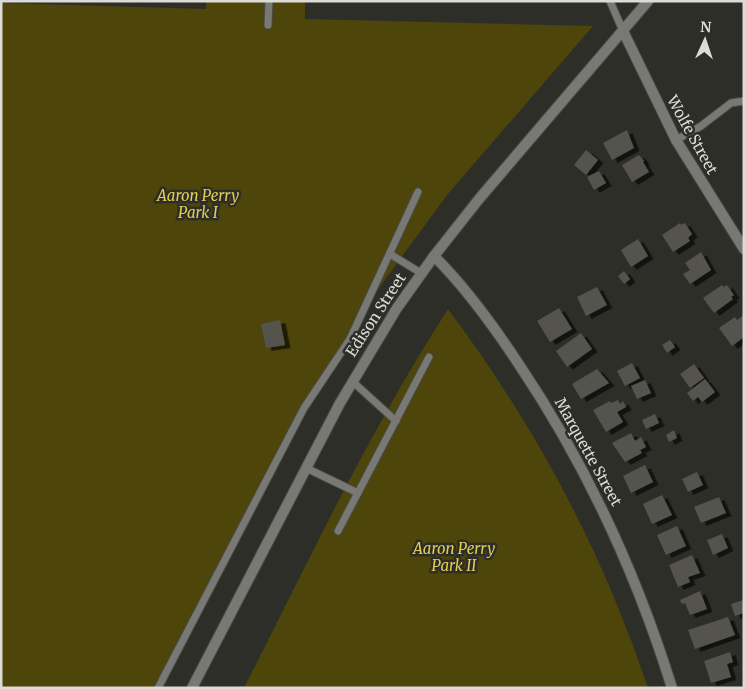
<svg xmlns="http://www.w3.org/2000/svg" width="745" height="689" font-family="Merriweather,serif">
<defs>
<filter id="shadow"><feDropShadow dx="5.5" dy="3" stdDeviation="0" flood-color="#0009"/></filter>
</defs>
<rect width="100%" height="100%" fill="#2e2e29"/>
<g fill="#4e450a">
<path d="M206 1H305V19L593 26 447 195 365 307 314 397 163 688H1V3L206 9Z"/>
<path d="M448 309C536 427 601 548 648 688H244C309 560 370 430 448 309Z"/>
</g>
<g fill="#54534e" filter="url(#shadow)">
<path d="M627 130 634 148 612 160 603 143Z"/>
<path d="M586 150 598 160 586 175 574 165Z"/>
<path d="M639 155 644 161 643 162 649 172 632 182 622 165Z"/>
<path d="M599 171 606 183 594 190 587 177Z"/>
<path d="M680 223 681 225 685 223 692 234 688 238 690 241 673 252 662 235Z"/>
<path d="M638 239 648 256 631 267 621 250Z"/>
<path d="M701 252 711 270 690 284 683 274 690 270 685 263Z"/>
<path d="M624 271 630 279 624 284 618 276Z"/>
<path d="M722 285 724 287 727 285 734 295 731 297 733 299 714 313 703 298Z"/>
<path d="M597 287 607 305 586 316 577 297Z"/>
<path d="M559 308 572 329 550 342 537 321Z"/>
<path d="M744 315V337L732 346 719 328 735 317 737 320Z"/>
<path d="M280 320 285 345 266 348 261 324Z"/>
<path d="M581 333 592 349 567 367 556 351Z"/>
<path d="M670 340 675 347 667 353 662 345Z"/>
<path d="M632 363 640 378 625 386 617 371Z"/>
<path d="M694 364 704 378 690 388 680 374Z"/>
<path d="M597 369 609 383 581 399 572 384Z"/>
<path d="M705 379 715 392 702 402 698 397 693 401 687 393Z"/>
<path d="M645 380 651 393 637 399 631 386Z"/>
<path d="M618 400 620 404 623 401 626 407 617 412 623 422 606 432 593 410 610 401 611 403Z"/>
<path d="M655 414 659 423 646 429 642 420Z"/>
<path d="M674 430 677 438 669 442 666 435Z"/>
<path d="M631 433 635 441 641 437 646 447 640 450 642 453 625 462 612 443Z"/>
<path d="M645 465 653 482 631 493 623 476Z"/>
<path d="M697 472 703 485 688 492 682 479Z"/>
<path d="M662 495 672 515 652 524 643 504Z"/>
<path d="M719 497 726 513 701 523 694 507Z"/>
<path d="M677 526 686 546 666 555 657 535Z"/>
<path d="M722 534 728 548 713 555 707 540Z"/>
<path d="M692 555 700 573 688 577 690 582 678 587 669 565Z"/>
<path d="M700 591 707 609 690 615 685 603 682 604 680 600Z"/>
<path d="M744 600V613L735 616 731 604Z"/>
<path d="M728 617 735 635 695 649 688 630Z"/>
<path d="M730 652 733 662 727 664 731 677 711 683 704 661Z"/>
</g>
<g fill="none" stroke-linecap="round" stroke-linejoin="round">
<defs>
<g id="service">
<path d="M610 1 623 31"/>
<path d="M268 25 269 1"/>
<path d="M676 140 701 126 731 103 744 101"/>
<path d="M390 254 421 273"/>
<path d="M352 381 396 421"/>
<path d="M306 468 358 493"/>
<path d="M338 531 429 357"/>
<path d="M158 688 304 408 350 339 418 192"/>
</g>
<g id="minor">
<path d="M623 31 676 140 744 249"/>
<path d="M434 256C466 288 493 325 518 363 586 464 636 572 672 688"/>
<path d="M192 688 340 403 397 308 434 256 479 199 648 1"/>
</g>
</defs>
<use href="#service" stroke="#4a4a45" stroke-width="9"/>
<use href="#minor" stroke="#4a4a45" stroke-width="12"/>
<use href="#service" stroke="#787875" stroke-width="7"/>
<use href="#minor" stroke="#787875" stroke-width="10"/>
</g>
<g text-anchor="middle" stroke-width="5" stroke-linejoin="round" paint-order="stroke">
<g font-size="15" fill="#dcdbd8" stroke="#2e2e29">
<text transform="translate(692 135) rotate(61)" y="5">Wolfe Street</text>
<text transform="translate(376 315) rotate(-57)" y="5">Edison Street</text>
<text transform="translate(588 452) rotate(61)" y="5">Marquette Street</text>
</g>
<g font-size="15" font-style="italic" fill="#e2ce52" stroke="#2e2e29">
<text x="198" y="201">Aaron Perry<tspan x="198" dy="17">Park I</tspan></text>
<text x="454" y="554">Aaron Perry<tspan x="454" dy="17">Park II</tspan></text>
</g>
</g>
<rect width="745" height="689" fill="none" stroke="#dcdbd8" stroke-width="5"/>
<g transform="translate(705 40) rotate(3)" stroke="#2e2e29" stroke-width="4" paint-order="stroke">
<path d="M0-4L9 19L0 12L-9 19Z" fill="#dcdbd8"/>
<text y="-8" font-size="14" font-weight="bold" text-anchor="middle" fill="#dcdbd8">N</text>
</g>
</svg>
